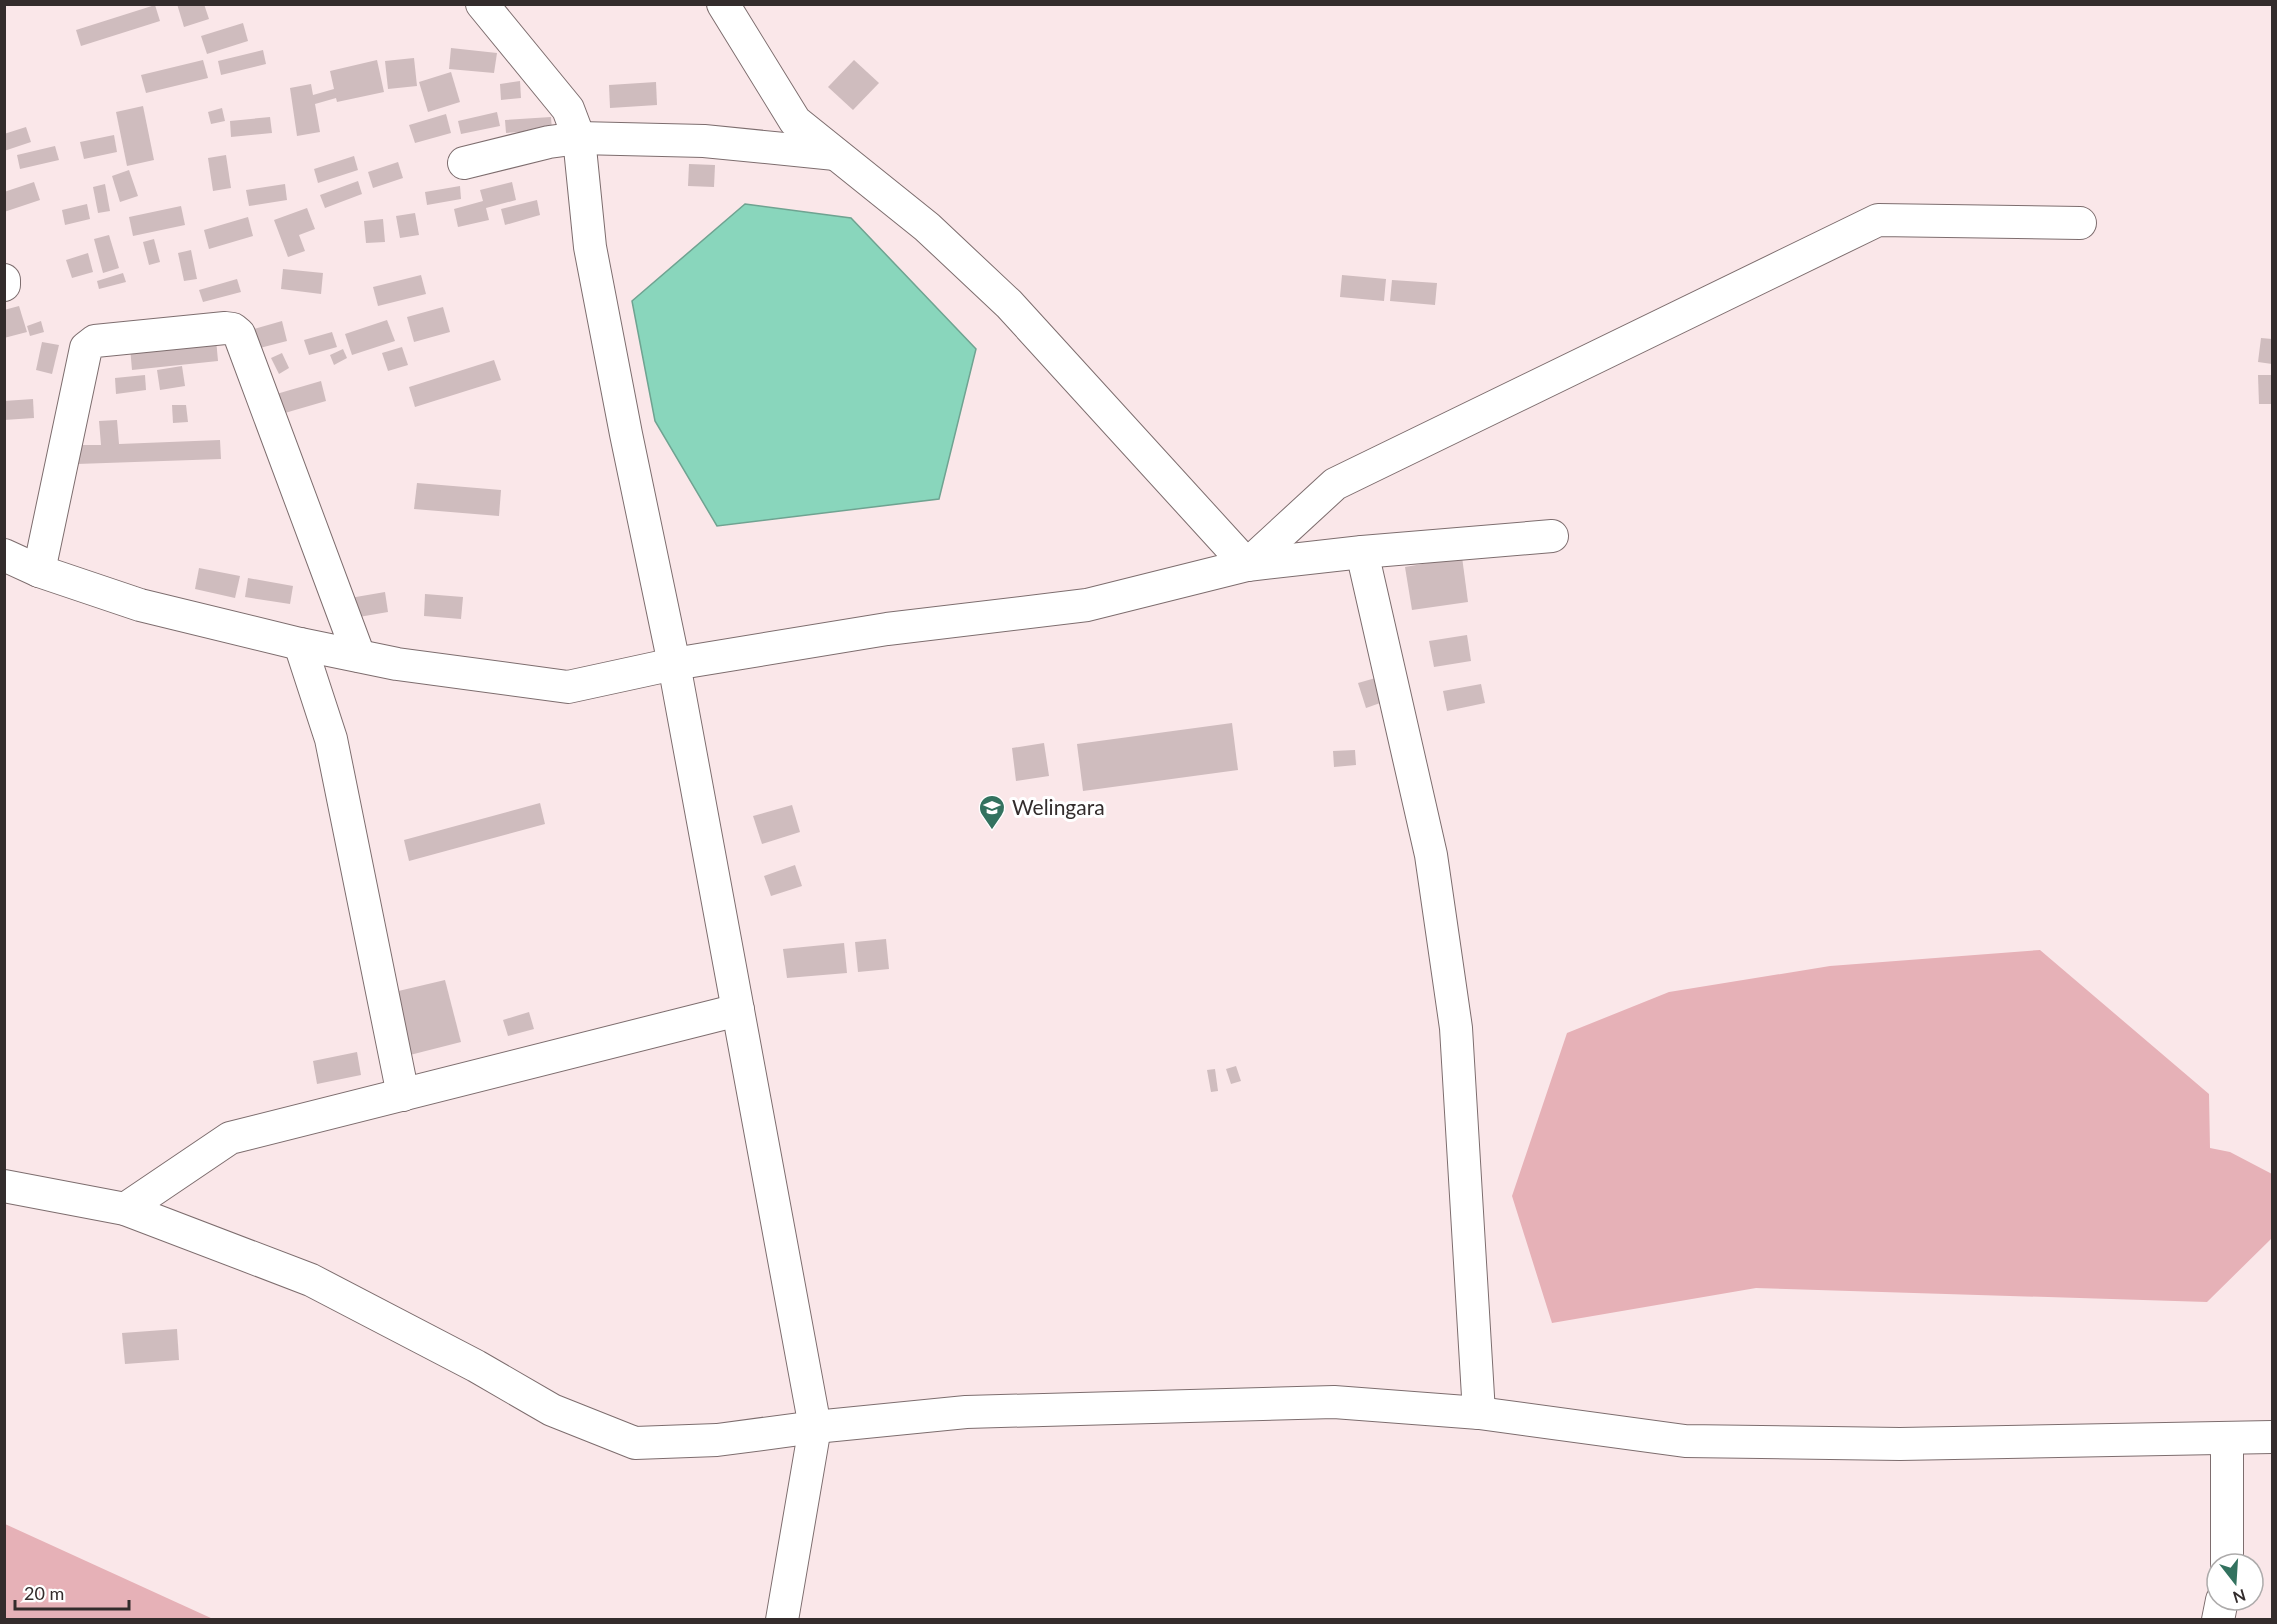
<svg xmlns="http://www.w3.org/2000/svg" width="2277" height="1624" font-family="Lato,sans-serif">
<rect width="100%" height="100%" fill="#fae7e9"/>
<g fill="#e6b1b7">
<path d="M2040 950 2209 1094 2210 1148 2230 1152 2272 1174V1238L2207 1302 1756 1288 1552 1323 1512 1196 1567 1033 1669 992 1830 966Z"/>
<path d="M4 1524H5L213 1619H5Z"/>
</g>
<path fill="#89d6bc" stroke="#6fa391" stroke-width="1.5" d="M745 204 851 218 976 349 939 499 717 526 655 421 632 301Z"/>
<g fill="#cfbcbe">
<path d="M177 4H204L209 19 184 27Z"/>
<path d="M155 5 160 21 81 46 76 30Z"/>
<path d="M243 23 248 41 207 54 201 36Z"/>
<path d="M451 48 497 53 494 73 449 69Z"/>
<path d="M263 50 266 64 221 75 218 61Z"/>
<path d="M414 58 417 86 388 89 385 61Z"/>
<path d="M203 60 208 78 146 93 141 75Z"/>
<path d="M377 60 384 92 337 102 336 98 315 104 320 132 297 136 290 88 311 84 313 95 334 89 330 71Z"/>
<path d="M854 60 879 83 853 110 828 87Z"/>
<path d="M451 72 460 102 428 112 419 82Z"/>
<path d="M520 81 521 98 501 100 500 84Z"/>
<path d="M656 82 657 105 610 108 609 85Z"/>
<path d="M143 106 154 160 127 166 116 112Z"/>
<path d="M222 108 225 121 211 124 208 112Z"/>
<path d="M497 112 500 126 461 134 458 121Z"/>
<path d="M446 114 451 133 415 143 409 125Z"/>
<path d="M270 117 272 133 231 137 230 121Z"/>
<path d="M551 117 552 130 506 133 505 120Z"/>
<path d="M26 127 31 142 4 151V134Z"/>
<path d="M114 135 117 152 84 159 80 142Z"/>
<path d="M55 146 59 160 20 169 17 155Z"/>
<path d="M226 155 231 188 213 191 208 158Z"/>
<path d="M354 156 358 170 318 183 314 169Z"/>
<path d="M398 162 403 178 373 188 368 172Z"/>
<path d="M689 164 715 165 714 187 688 186Z"/>
<path d="M129 170 138 196 120 202 112 176Z"/>
<path d="M358 181 362 194 325 208 320 195Z"/>
<path d="M34 182 40 200 4 212V192Z"/>
<path d="M512 182 516 200 486 208 489 220 458 227 454 209 483 201 480 190Z"/>
<path d="M105 184 110 211 98 213 93 187Z"/>
<path d="M285 184 287 200 249 206 246 190Z"/>
<path d="M460 186 461 199 427 205 425 192Z"/>
<path d="M537 200 540 215 505 225 501 209Z"/>
<path d="M87 204 90 219 65 225 62 210Z"/>
<path d="M181 206 185 225 133 236 129 217Z"/>
<path d="M307 208 315 229 299 235 305 251 288 257 274 220Z"/>
<path d="M415 213 419 235 400 238 396 216Z"/>
<path d="M248 217 253 236 209 249 204 230Z"/>
<path d="M383 219 385 242 366 243 364 221Z"/>
<path d="M109 235 119 268 103 273 94 239Z"/>
<path d="M154 239 160 262 149 265 143 242Z"/>
<path d="M191 250 197 279 184 281 178 253Z"/>
<path d="M88 253 93 272 72 278 66 260Z"/>
<path d="M283 269 323 273 321 294 281 289Z"/>
<path d="M123 273 126 282 99 289 97 281Z"/>
<path d="M421 275 426 294 378 306 373 287Z"/>
<path d="M1342 275 1386 279 1384 301 1340 297Z"/>
<path d="M237 279 241 292 203 302 199 290Z"/>
<path d="M1392 280 1437 283 1435 305 1390 301Z"/>
<path d="M19 306 27 332 4 338V310Z"/>
<path d="M443 307 450 332 414 342 407 317Z"/>
<path d="M387 320 395 341 352 355 345 334Z"/>
<path d="M41 321 44 332 30 336 27 326Z"/>
<path d="M282 321 287 341 248 351 243 332Z"/>
<path d="M332 332 337 347 309 355 304 340Z"/>
<path d="M2261 338 2272 339V364L2258 362Z"/>
<path d="M216 339 218 361 132 370 130 347Z"/>
<path d="M42 342 59 345 52 374 36 370Z"/>
<path d="M402 347 408 365 388 371 382 353Z"/>
<path d="M343 349 347 358 334 365 330 355Z"/>
<path d="M282 353 289 368 279 374 271 358Z"/>
<path d="M494 360 501 380 415 407 409 387Z"/>
<path d="M182 366 185 386 160 390 157 370Z"/>
<path d="M145 375 146 390 116 394 115 378Z"/>
<path d="M2258 375H2272V404H2259Z"/>
<path d="M321 381 326 401 278 415 273 395Z"/>
<path d="M33 399 34 418 4 420V401Z"/>
<path d="M172 405H186L188 422 173 423Z"/>
<path d="M117 420 119 444 220 440 221 459 77 464V445H101L99 421Z"/>
<path d="M417 483 501 490 499 516 414 509Z"/>
<path d="M1462 557 1468 602 1412 610 1405 567Z"/>
<path d="M199 568 240 576 235 598 195 589Z"/>
<path d="M248 578 293 586 290 604 245 597Z"/>
<path d="M385 592 388 612 353 618 350 598Z"/>
<path d="M425 594 463 597 461 619 424 616Z"/>
<path d="M1467 635 1471 661 1434 667 1429 641Z"/>
<path d="M1379 677 1386 701 1366 708 1358 683Z"/>
<path d="M1481 684 1485 703 1447 711 1443 691Z"/>
<path d="M1232 723 1238 770 1083 791 1077 744Z"/>
<path d="M1044 743 1049 776 1016 781 1012 748Z"/>
<path d="M1355 750 1356 765 1334 767 1333 751Z"/>
<path d="M540 803 545 824 409 861 404 840Z"/>
<path d="M792 805 800 832 762 844 753 816Z"/>
<path d="M795 865 802 886 771 896 764 876Z"/>
<path d="M886 939 889 969 858 972 855 942Z"/>
<path d="M844 943 847 973 787 978 783 949Z"/>
<path d="M445 980 461 1042 406 1056 390 993Z"/>
<path d="M529 1012 534 1029 508 1036 503 1020Z"/>
<path d="M357 1052 361 1075 317 1084 313 1061Z"/>
<path d="M1236 1066 1241 1081 1231 1084 1226 1069Z"/>
<path d="M1215 1069 1218 1091 1211 1092 1207 1070Z"/>
<path d="M177 1329 179 1360 125 1364 122 1333Z"/>
</g>
<g fill="none" stroke-linecap="round" stroke-linejoin="round">
<defs>
<g id="street">
<path d="M482 4 568 109 579 138 590 247 626 434 674 664 815 1427 782 1620"/>
<path d="M723 4 795 121 927 227 1009 304 1247 565"/>
<path d="M464 163 549 142 579 138 704 141 835 154"/>
<path d="M4 280V285"/>
<path d="M1362 552 1431 855 1456 1028 1479 1413"/>
<path d="M4 555 39 571 140 605 300 644 397 664 568 687 674 664 887 629 1087 605 1247 565 1362 552 1552 536"/>
<path d="M1247 565 1335 484 1878 220 2080 223"/>
<path d="M39 571 86 348 95 341 225 328 233 329 239 334 359 656"/>
<path d="M300 644 331 739 403 1095"/>
<path d="M4 1186 125 1209 311 1280 476 1366 552 1410 635 1443 717 1440 815 1427 966 1412 1334 1402 1479 1413 1685 1441 1900 1444 2272 1437"/>
<path d="M125 1209 230 1138 738 1010"/>
<path d="M2227 1438V1564"/>
<path d="M2218 1620 2222 1600"/>
</g>
</defs>
<use href="#street" stroke="#7d6d6e" stroke-width="34"/>
<use href="#street" stroke="#fff" stroke-width="32"/>
</g>
<defs>
<symbol id="school-pin" viewBox="-11 -11 22 30"><path d="M0 17L-7.5 6A9.5 9.5 0 1 1 7.5 6Z" fill="#33725f" stroke="#fff"/><path d="M0-5L7-2L0 1L-7-2ZM-4 1L0 2.5L4 1V4Q0 6-4 4Z" fill="#fff"/></symbol>
</defs>
<g fill-rule="evenodd">
<use href="#school-pin" x="977" y="793" width="30" height="40"/>
</g>
<g text-anchor="middle" stroke-width="6" stroke-linejoin="round" paint-order="stroke">
<g font-size="21" fill="#332c2c" stroke="#fff" text-anchor="start">
<text x="1012" y="815">Welingara</text>
</g>
</g>
<rect width="2277" height="1624" fill="none" stroke="#332c2c" stroke-width="12"/>
<g transform="translate(2235 1582) rotate(163)"><circle r="28" fill="#ffffff" stroke="#adabab" stroke-width="1.5"/>
<path d="M0-4.5L10 22L0 15L-10 22Z" fill="#33725f"/>
<text y="-9" font-size="16" font-weight="bold" text-anchor="middle" fill="#332c2c">N</text>
</g>
<path d="M15 1600v9h114v-9" fill="none" stroke="#332c2c" stroke-width="3"/>
<text x="24" y="1600" font-size="18" fill="#332c2c" stroke="#ffffff" stroke-width="4.5" paint-order="stroke">20 m</text>
</svg>
